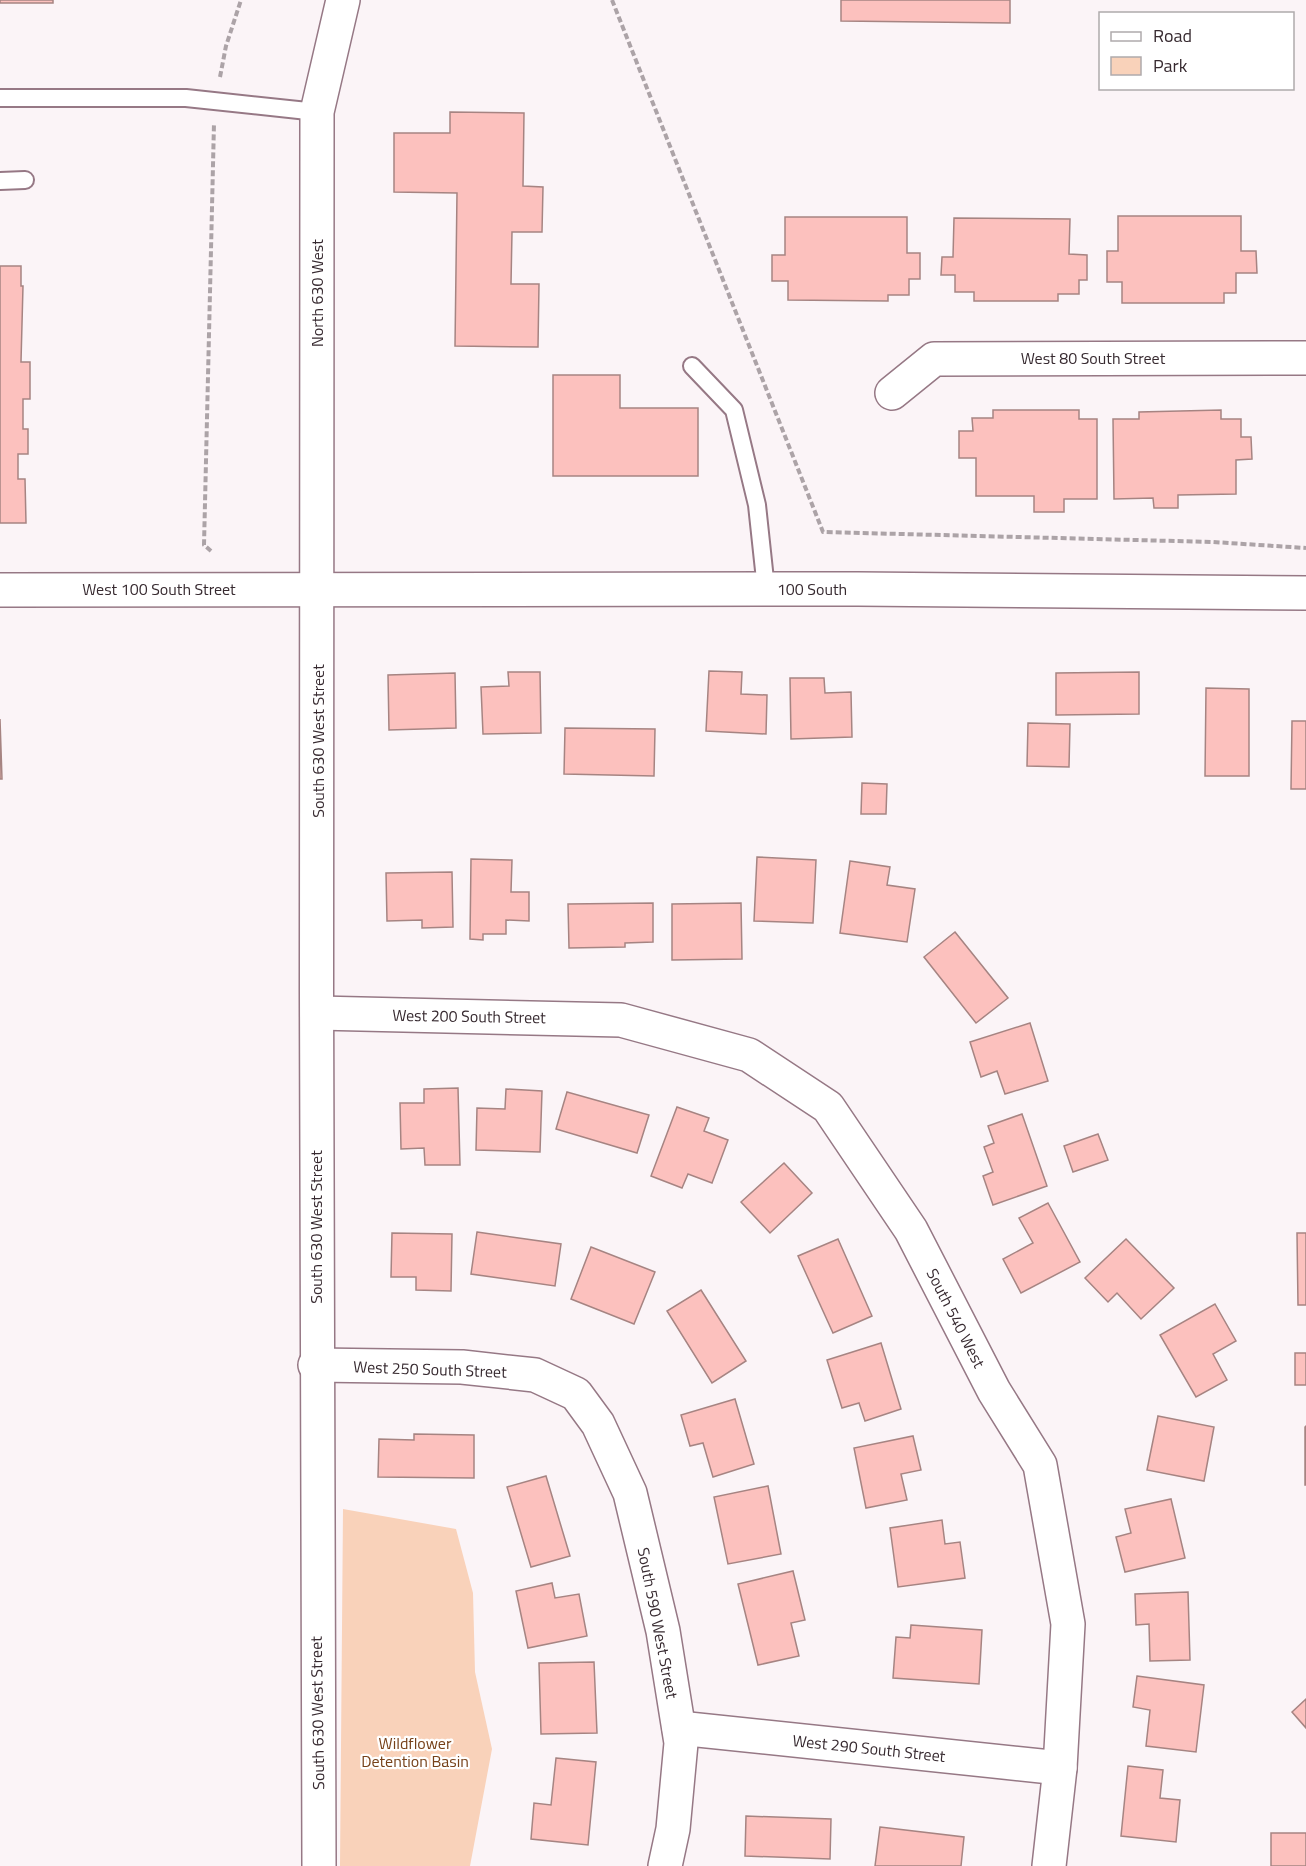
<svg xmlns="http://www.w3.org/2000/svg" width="1306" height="1866" font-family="'Titillium Web',sans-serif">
<rect width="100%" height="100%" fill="#fbf4f7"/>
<path fill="#f9d2ba" d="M343 1509 456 1529 473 1593 475 1672 492 1749 470 1866H340Z"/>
<g fill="#fcc1be" stroke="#a68482" stroke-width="1.5">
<rect x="0" y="0" width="53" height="3"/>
<path d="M841 0H1010V23L841 21Z"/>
<path d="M450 112 524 113 523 186 543 187 542 232H512L511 284H539L538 347 455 346 457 193 394 192V133H450Z"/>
<path d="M1118 216H1241V251H1256L1257 273H1236V293H1224V303H1122V282H1107V251H1118Z"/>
<path d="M785 217H907V253H920V279H909V295H888V301L788 300V281H772V255H785Z"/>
<path d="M954 218 1070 219 1069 254 1087 255V280H1079V294H1058V301H974V292H955V275H941L942 257H953Z"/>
<path d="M0 266H21V286H23L21 362H30V399H23V429H28V454H18V479H25L26 523H0Z"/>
<path d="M553 375H620V408H698V476H553Z"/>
<path d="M993 410H1079V419H1097V499H1064V512H1034V496H976V458H959V431H973L972 418H993Z"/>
<path d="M1221 410V419H1241V437H1251L1252 459 1236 460V494L1178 495V508H1154L1153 498 1114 499 1113 419H1139V412Z"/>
<path d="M709 671 742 672 741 694 767 695 766 734 706 731Z"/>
<path d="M508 672H540L541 733 483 734 481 687 509 686Z"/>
<path d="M1139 672V714L1056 715V673Z"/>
<path d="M455 673 456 728 389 730 388 675Z"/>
<path d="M790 678H824L825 693 851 692 852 737 791 739Z"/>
<path d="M1206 688 1249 689V776H1205Z"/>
<path d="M0 719 2 779H0Z"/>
<path d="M1292 721H1306V789H1291Z"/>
<path d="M1028 723 1070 724 1069 767 1027 766Z"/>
<path d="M565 728 655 729 654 776 564 774Z"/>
<path d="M862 783 887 784 886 814H861Z"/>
<path d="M757 857 816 860 813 923 754 921Z"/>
<path d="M471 859 512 860 511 892H529V921L506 920V934H483V940L470 939Z"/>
<path d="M850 861 890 867 887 885 915 889 907 942 840 933Z"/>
<path d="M452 872 453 927 422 928V920L387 921 386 873Z"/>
<path d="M653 903V942L625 943V947L569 948 568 904Z"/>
<path d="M741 903 742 959 672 960V904Z"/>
<path d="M955 932 1008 998 976 1023 924 957Z"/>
<path d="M1030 1023 1048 1081 1005 1094 997 1071 981 1077 970 1042Z"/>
<path d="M458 1088 460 1165H425L424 1148 401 1149 400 1103H424V1089Z"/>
<path d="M506 1089 542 1091 540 1152 476 1150 477 1108 505 1109Z"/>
<path d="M567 1092 649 1115 637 1153 556 1129Z"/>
<path d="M677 1107 709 1118 704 1131 728 1140 712 1183 688 1174 682 1188 651 1176Z"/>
<path d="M1022 1114 1047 1186 993 1205 983 1176 993 1172 984 1147 994 1143 988 1126Z"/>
<path d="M1098 1134 1108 1160 1073 1172 1064 1146Z"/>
<path d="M784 1163 812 1193 770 1233 741 1202Z"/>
<path d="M1048 1203 1080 1262 1021 1293 1003 1259 1033 1243 1019 1218Z"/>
<path d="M477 1232 561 1244 555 1286 471 1274Z"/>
<path d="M392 1233 452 1234 451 1291 416 1290V1277H391Z"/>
<path d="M1297 1233H1306V1305H1298Z"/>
<path d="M838 1239 872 1316 833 1333 798 1256Z"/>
<path d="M1126 1239 1174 1288 1141 1319 1117 1293 1108 1302 1085 1278Z"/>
<path d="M591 1247 655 1272 634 1324 571 1299Z"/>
<path d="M701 1290 746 1361 712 1383 667 1311Z"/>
<path d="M1215 1304 1236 1341 1213 1354 1227 1380 1196 1397 1160 1335Z"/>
<path d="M881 1343 901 1409 865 1421 859 1403 842 1408 827 1360Z"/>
<rect x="1295" y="1353" width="11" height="32"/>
<path d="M735 1399 754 1464 713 1477 703 1443 690 1446 681 1415Z"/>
<path d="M1158 1416 1214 1427 1204 1481 1147 1470Z"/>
<path d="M1306 1426V1485H1305V1427Z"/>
<path d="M414 1434 474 1435V1478L378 1477 379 1439 414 1440Z"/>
<path d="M913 1436 921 1470 901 1474 907 1500 866 1508 854 1448Z"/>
<path d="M546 1476 570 1556 531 1567 507 1487Z"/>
<path d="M768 1486 781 1554 728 1564 714 1497Z"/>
<path d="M1171 1499 1185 1558 1125 1572 1116 1537 1131 1533 1125 1509Z"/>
<path d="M942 1520 945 1544 960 1542 965 1578 898 1587 890 1528Z"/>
<path d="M793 1571 805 1620 791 1623 799 1656 758 1665 738 1584Z"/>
<path d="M552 1583 555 1598 579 1594 587 1636 528 1648 516 1591Z"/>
<path d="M1188 1592 1190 1660 1150 1661 1149 1624 1136 1625 1135 1594Z"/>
<path d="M911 1625 982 1630 979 1684 893 1678 896 1637 910 1638Z"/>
<path d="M594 1662 597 1733 541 1734 539 1663Z"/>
<path d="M1137 1676 1204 1685 1196 1752 1146 1746 1150 1710 1133 1707Z"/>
<path d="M1306 1699V1728L1292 1712Z"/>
<path d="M556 1758 596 1762 588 1845 531 1839 534 1803 551 1805Z"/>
<path d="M1128 1766 1163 1770 1160 1798 1180 1800 1176 1842 1121 1836Z"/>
<path d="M746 1816 831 1819 830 1859 745 1856Z"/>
<path d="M880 1827 964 1837 961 1866H875Z"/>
<rect x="1271" y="1833" width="35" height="33"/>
</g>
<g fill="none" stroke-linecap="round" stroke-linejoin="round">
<defs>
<g id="lane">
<path d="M0 98H186L317 112"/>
<path d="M0 181 25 180"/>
<path d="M692 366 734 410 757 505 766 589"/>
</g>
<g id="street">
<path d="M892 393 934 359 1306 358"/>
<path d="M318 1013 621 1020 749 1055 828 1107 911 1230 994 1391 1040 1465 1068 1624 1060 1768 1049 1866"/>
<path d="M315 1365 462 1367 535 1375 576 1394 598 1424 630 1493 663 1631 681 1743 673 1829 665 1866"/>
<path d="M679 1728 1060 1768"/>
</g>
<g id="secondary">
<path d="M0 590 858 589 1306 593"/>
<path d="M319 1866C313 1281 319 697 317 112L343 0"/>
</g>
</defs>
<use href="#lane" stroke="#967885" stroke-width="20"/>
<use href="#street" stroke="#967885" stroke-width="36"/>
<use href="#secondary" stroke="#967885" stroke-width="36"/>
<g stroke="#aca3a7" stroke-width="4" stroke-dasharray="6 3" stroke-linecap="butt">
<path d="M612 0 823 532 1213 542 1306 548"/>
<path d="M220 77 226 46 241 0"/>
<path d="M211 551 204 545 214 123"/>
</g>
<use href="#lane" stroke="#fff" stroke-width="16"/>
<use href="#street" stroke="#fff" stroke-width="33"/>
<use href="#secondary" stroke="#fff" stroke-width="33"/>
</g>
<g text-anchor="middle" stroke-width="4.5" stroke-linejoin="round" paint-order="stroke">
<g font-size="16" fill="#372a30" stroke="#fff">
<text transform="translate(317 293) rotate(-90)" y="6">North 630 West</text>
<text x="1093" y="364">West 80 South Street</text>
<text x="159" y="595">West 100 South Street</text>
<text x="812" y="595">100 South</text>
<text transform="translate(318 741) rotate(-90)" y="6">South 630 West Street</text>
<text transform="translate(469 1016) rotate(1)" y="6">West 200 South Street</text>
<text transform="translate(316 1227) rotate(-90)" y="6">South 630 West Street</text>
<text transform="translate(956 1318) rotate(63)" y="6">South 540 West</text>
<text transform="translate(430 1369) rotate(2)" y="6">West 250 South Street</text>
<text transform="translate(658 1623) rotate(79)" y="6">South 590 West Street</text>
<text transform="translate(317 1713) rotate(-91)" y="6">South 630 West Street</text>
<text transform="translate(869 1748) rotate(6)" y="6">West 290 South Street</text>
</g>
<g font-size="16" fill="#764119" stroke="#fff">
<text x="415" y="1749">Wildflower<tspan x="415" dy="18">Detention Basin</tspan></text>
</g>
</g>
<rect x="1099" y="12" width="195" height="78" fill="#ffffff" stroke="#afaaac" stroke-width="1.5"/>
<rect x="1111" y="32" width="30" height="9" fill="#ffffff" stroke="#afaaac" stroke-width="1.5"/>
<text x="1153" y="42" font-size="18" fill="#372a30">Road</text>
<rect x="1111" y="57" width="30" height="18" fill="#f9d2ba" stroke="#afaaac" stroke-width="1.5"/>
<text x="1153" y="72" font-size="18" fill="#372a30">Park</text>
</svg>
